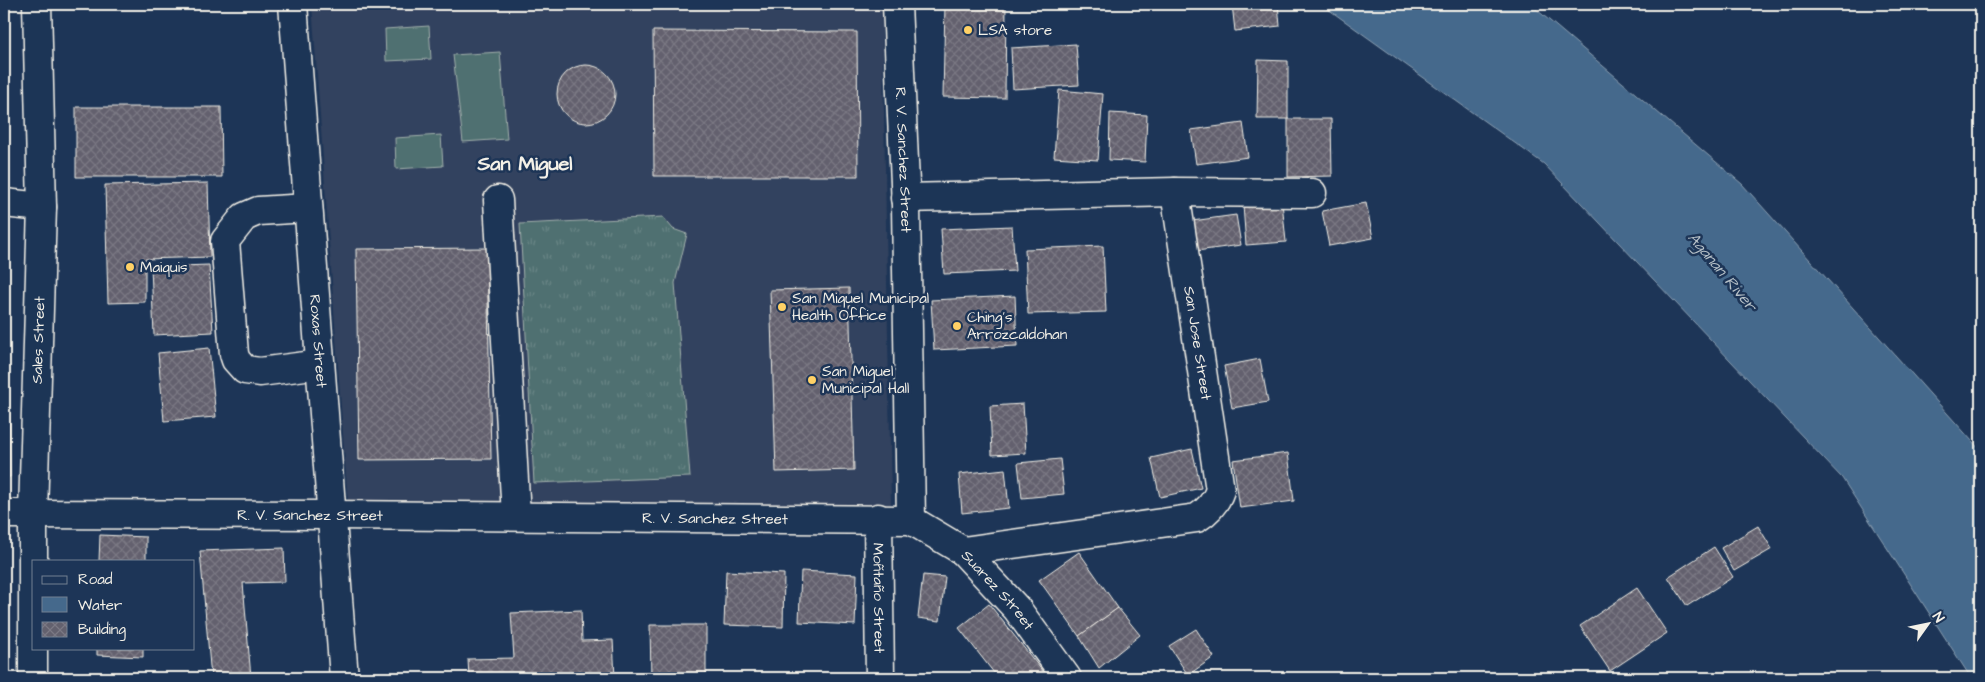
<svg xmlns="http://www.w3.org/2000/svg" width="1985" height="682" font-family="'Architects Daughter',sans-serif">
<defs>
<pattern id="grass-tufts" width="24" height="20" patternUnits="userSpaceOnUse" patternTransform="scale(1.25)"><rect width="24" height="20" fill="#4f7071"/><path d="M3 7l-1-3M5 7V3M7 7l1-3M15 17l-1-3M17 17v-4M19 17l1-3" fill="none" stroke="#698585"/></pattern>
<pattern id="building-cross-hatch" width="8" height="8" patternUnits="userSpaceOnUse" patternTransform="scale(1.25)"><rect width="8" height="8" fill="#63616e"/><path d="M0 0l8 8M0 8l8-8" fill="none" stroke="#7a7883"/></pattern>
</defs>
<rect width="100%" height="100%" fill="#1d3557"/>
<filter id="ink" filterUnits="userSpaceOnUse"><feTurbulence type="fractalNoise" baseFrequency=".02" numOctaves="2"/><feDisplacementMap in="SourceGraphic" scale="10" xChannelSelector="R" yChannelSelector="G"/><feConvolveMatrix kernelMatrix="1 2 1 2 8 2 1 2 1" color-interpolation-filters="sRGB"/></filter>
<g filter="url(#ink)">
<path fill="#32425e" d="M312 4H882L891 504H348Z"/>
<path fill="url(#grass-tufts)" stroke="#a2b0ac" d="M663 217 673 229 687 234 675 283 690 477 534 483 520 224Z"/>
<g fill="#4f7071" stroke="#a2b0ac">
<path d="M429 26 431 59 386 61 385 29Z"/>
<path d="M500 52 507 139 463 142 453 55Z"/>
<path d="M441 135 443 166 396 169 395 138Z"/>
</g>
<path fill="#45698c" stroke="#8b9fb1" d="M1321 4H1530L1742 184 1981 451V678H1971L1842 478 1544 164Z"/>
<g fill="url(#building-cross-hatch)" stroke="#f4f1e8">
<path d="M945 4H1006L1005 98 943 97Z"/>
<path d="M1232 4H1278L1280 26 1235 31Z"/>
<path d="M653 31 857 32 858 176H654Z"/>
<path d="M1076 44 1079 85 1013 89 1011 48Z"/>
<path d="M1258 60 1288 61V119H1257Z"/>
<circle cx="586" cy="94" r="29"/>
<path d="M1059 90 1103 94 1098 160 1054 157Z"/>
<path d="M76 107H221L222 177H76Z"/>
<path d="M1110 113 1147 115 1145 162 1109 160Z"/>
<path d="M1288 119H1331L1332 176 1288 177Z"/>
<path d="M1243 123 1248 157 1196 164 1191 130Z"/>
<path d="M208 183 210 257 145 259V302L108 303 105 185Z"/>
<path d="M1282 202 1286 242 1246 245 1243 205Z"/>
<path d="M1366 203 1373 238 1329 246 1322 211Z"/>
<path d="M1236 215 1241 245 1189 252 1185 222Z"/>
<path d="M1012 226 1015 271 944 274 941 229Z"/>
<path d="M1103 246 1106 312 1028 314 1025 249Z"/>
<path d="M487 248 491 459 359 460 356 249Z"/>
<path d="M209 265 213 332 154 335 151 267Z"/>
<path d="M849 288 854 470 776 472 770 290Z"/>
<path d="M1015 296 1017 346 934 350 931 300Z"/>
<path d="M209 348 216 417 164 421 158 353Z"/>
<path d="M1260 359 1268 402 1232 408 1224 366Z"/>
<path d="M4 380H9L10 477H4Z"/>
<path d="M1023 404 1026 453 992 455 990 406Z"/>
<path d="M1192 449 1201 488 1160 497 1151 458Z"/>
<path d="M1288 453 1294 501 1240 508 1233 460Z"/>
<path d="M1060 459 1064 494 1022 498 1018 463Z"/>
<path d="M1005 469 1009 508 962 513 959 474Z"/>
<path d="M1758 526 1772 549 1734 571 1721 548Z"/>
<path d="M100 535 146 537V561H99Z"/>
<path d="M1714 547 1733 577 1687 606 1668 577Z"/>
<path d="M284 548 285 582 243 583 251 678H211L200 551Z"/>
<path d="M1079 552 1118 608 1079 636 1039 580Z"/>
<path d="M726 571 784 574 783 627 724 625Z"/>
<path d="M801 571 857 574 855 625 799 622Z"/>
<path d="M923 575 945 577 940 621 918 618Z"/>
<path d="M1637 588 1667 633 1610 671 1580 626Z"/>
<path d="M989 604 1048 678H998L959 628Z"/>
<path d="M1118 608 1140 635 1099 668 1079 636Z"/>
<path d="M581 610 582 641 613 640 615 678H469L468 659 514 658 511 613Z"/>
<path d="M650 625H706V678H651Z"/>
<path d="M1196 629 1214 657 1188 675 1169 646Z"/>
<path d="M97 648H143V657L97 655Z"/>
</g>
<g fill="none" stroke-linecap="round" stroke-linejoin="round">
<defs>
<g id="minor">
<path id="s1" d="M897 4 906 206 911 520"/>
<path d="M905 198 1175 192 1312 193"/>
<path d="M498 200 516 516"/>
<path d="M4 203 42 207"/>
<path d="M308 208 258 211 244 217 225 241 234 354 236 360 245 370 260 372 320 364"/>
<path id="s2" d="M4 514 331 515 911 520 963 551 1017 609 1067 678"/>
<path id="s3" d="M878 518 880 678"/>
<path d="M963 551 1197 518C1208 511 1216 502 1220 490L1175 192"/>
<path id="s4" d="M33 678V513L42 207 37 4"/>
</g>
<g id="major">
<path id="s5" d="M293 4 344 678"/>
</g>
</defs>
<use href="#minor" stroke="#f4f1e8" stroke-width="31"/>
<use href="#major" stroke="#f4f1e8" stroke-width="31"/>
<use href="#minor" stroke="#1d3557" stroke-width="28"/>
<use href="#major" stroke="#1d3557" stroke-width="28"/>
</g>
</g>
<g fill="#ffd166" stroke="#1d3557" stroke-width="2">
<circle cx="968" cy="30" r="5"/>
<circle cx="130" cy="267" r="5"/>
<circle cx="782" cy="307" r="5"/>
<circle cx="957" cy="326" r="5"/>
<circle cx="812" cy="380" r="5"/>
</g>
<g text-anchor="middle" stroke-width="5" stroke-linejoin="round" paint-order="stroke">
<g font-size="15" fill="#f4f1e8" stroke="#1d3557" text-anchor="start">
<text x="978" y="35">LSA store</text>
<text x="140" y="272">Maiquis</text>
<text x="792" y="303">San Miguel Municipal<tspan x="792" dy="17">Health Office</tspan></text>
<text x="967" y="322">Ching's<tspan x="967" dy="17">Arrozcaldohan</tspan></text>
<text x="822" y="376">San Miguel<tspan x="822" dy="17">Municipal Hall</tspan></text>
</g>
<g font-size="15" fill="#f4f1e8" stroke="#1d3557">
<text dy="5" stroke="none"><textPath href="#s1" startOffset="156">R. V. Sanchez Street</textPath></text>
<text dy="5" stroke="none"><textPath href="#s4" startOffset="338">Sales Street</textPath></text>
<text dy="5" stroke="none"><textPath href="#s5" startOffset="338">Roxas Street</textPath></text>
<text transform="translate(1198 343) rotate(81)" y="5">San Jose Street</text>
<text dy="5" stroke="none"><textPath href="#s2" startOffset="306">R. V. Sanchez Street</textPath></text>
<text dy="5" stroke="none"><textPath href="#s2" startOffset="711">R. V. Sanchez Street</textPath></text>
<text dy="5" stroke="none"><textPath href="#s2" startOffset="1020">Suarez Street</textPath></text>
<text dy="5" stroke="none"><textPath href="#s3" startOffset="80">Moñtaño Street</textPath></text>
</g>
<g font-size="16" font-style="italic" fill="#b7c1c8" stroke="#1d3557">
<text transform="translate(1723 271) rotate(50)" y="6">Aganan River</text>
</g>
<g font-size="20" font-weight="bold" fill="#f4f1e8" stroke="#1d3557">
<text x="525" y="170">San Miguel</text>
</g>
</g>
<rect width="1985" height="682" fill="none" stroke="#1d3557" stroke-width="20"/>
<rect x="10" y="10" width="1965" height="662" fill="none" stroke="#f4f1e8" stroke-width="2" filter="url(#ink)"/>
<rect x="32" y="560" width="162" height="90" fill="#1d3557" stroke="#738091"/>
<rect x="42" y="576" width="25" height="8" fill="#1d3557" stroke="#738091"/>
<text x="78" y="584" font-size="15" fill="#f4f1e8">Road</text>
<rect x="42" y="597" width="25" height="15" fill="#45698c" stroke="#738091"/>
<text x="78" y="610" font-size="15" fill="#f4f1e8">Water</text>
<rect x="42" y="622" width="25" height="15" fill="url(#building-cross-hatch)" stroke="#738091"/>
<text x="78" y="634" font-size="15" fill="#f4f1e8">Building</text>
<g transform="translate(1928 624) rotate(57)" stroke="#1d3557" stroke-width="4" paint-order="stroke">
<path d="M0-4L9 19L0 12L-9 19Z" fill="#f4f1e8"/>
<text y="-8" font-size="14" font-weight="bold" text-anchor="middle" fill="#f4f1e8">N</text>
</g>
</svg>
